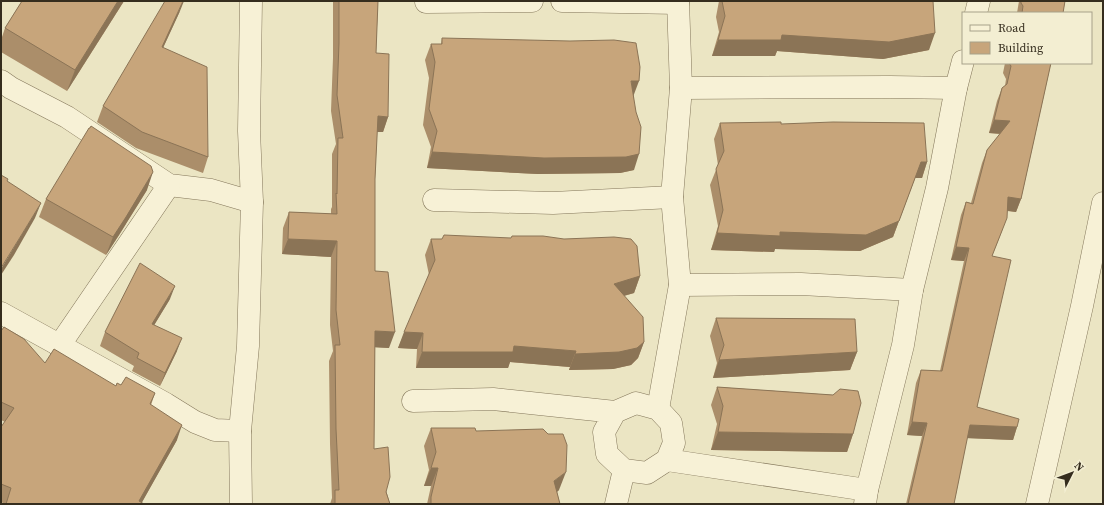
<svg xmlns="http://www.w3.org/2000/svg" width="1104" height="505" font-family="'Source Serif 4',serif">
<rect width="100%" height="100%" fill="#ebe5c3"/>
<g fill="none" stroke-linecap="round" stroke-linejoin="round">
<defs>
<g id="minor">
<path d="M562 1 678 3"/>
<path d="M426 2 532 1"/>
<path d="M976 13 979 1"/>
<path d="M1 81 11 88 67 117 169 185 211 190 252 202"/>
<path d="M681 88 890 87 956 88"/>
<path d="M434 200 553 203 672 197"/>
<path d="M680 285 801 284 912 290"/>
<path d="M1 313 166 404 195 422 215 430 240 431"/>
<path d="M59 346 169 185"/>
<path d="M413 401 493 399 615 412 636 403 658 409 671 423 674 443 667 460 647 473 624 470 607 454 604 432 615 412"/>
<path d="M658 409 680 285 672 197 681 88 678 1"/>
<path d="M667 460 867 490"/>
<path d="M241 504 240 431 248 346 252 202 249 131 251 1"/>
<path d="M616 504 624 470"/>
<path d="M865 504 867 490 903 345 912 290 937 188 956 88 963 61"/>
</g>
<path id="tertiary" d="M1037 504 1082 306 1103 203"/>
</defs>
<use href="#minor" stroke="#84775b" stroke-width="23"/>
<use href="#tertiary" stroke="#84775b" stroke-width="23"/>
<use href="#minor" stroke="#f7f1d6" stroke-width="22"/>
<use href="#tertiary" stroke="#f7f1d6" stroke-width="22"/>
</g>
<g fill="#ab8e6a">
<path d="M22 1H124L67 91 1 52V40L5 28Z"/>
<path d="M333 1H378L376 53 388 117 383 132H377L375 179V271L389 348 375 347 374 449 390 504H330L332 498 330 444 329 361 333 351 330 325 331 257 282 254 283 228 289 212 331 214V209L332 207V154L336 144 331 111 333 58Z"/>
<path d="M719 1H933L929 50 883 59 777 51 775 56H712L719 32 716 17Z"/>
<path d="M1019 1H1065L1063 13H1017Z"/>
<path d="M180 11 163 48 208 157 203 173 136 148 97 122 103 106Z"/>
<path d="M442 38 634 96V170L620 173 538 174 427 168 431 147 423 125 429 78 425 60 431 44H441Z"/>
<path d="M1005 63H1051L1021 199 1016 212 1007 211 1002 231 992 256 977 407 1017 427 1013 440 967 438 954 504H906L922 436 907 435 916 383 921 370 940 371 964 261 951 260 961 215 966 202 971 203 982 163 987 150 1000 134 989 133 997 101 1002 88 1005 86 1006 79 1003 73Z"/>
<path d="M720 123 781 124 927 162 922 178H915L893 237 860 251 775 249 774 252 711 250 718 226 710 185 718 165 714 139Z"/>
<path d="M147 190 119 235 106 255 39 217 46 199Z"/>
<path d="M431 239 640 276 634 293 624 296 644 342 638 358 631 365 613 369 569 370 570 367 510 362 508 368H416L417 349 398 348 429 275 425 255Z"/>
<path d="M170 299 154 325 177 351 160 386 132 371 134 366 100 346 105 332Z"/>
<path d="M716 318 857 352 850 370 713 378 717 363 710 336Z"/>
<path d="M1 331 45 363 116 386 121 385 155 393 151 405 177 440 142 502 5 504 1 502V427L5 422 1 420Z"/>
<path d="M717 387 833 395 853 434 847 452 711 450 717 424 711 405Z"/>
<path d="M431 428 476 431 559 490 557 492 560 504H427L431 486H424L429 470 424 446Z"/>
</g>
<g fill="#8b7456">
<path d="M118 1H124L67 91 75 70Z"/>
<path d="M183 1H184L180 11 156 63 162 47Z"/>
<path d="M935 33 929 50 883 59 777 51 775 56H712L718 40 782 35Z"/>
<path d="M631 81H639L633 97Z"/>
<path d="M378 116 388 117 383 132H372Z"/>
<path d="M994 120 1010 121 1005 134 989 133Z"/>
<path d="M432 152 639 154 634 170 620 173 538 174 427 168Z"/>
<path d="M921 162H927L922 178H915L893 237 860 251 775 249 774 252 711 250 717 233 780 232Z"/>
<path d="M153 172 147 190 119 235 106 255 113 237Z"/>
<path d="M1008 197 1021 199 1016 212 1003 210Z"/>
<path d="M41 203 35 218 14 255 1 275V269L19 239Z"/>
<path d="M288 239 337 241 331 257 282 254Z"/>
<path d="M956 247 969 248 964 261 951 260Z"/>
<path d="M640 276 634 293 608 300 614 284Z"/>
<path d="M175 286 170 299 147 337 152 324Z"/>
<path d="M375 331 395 332 389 348 369 347Z"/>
<path d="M404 332 423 333 417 349 398 348Z"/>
<path d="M182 338 177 351 160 386 165 373Z"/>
<path d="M644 342 638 358 631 365 613 369 569 370 575 354Z"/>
<path d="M514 346 576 351 570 367 510 362 508 368H416L422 352Z"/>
<path d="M857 352 850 370 713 378 719 360Z"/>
<path d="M912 422 927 423 922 436 907 435Z"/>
<path d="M182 425 177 440 141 504 139 501Z"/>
<path d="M970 425 1017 427 1013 440 965 438Z"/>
<path d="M718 432 853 434 847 452 711 450Z"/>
<path d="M431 468H438L431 486H424Z"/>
<path d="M566 472 559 490 548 499 554 481Z"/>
</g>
<g fill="#c7a57b" stroke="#8b7456">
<path d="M22 1H118L75 70 5 28Z"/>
<path d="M165 1H183L162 47 207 67 208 157 142 132 103 106Z"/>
<path d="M339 1H378L376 53 389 54 388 117 378 116 375 179V271L388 272 395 332 375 331 374 449 388 447 390 477 386 492 390 504H335V490H339L336 429 335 345H340L336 310 337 241 288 239 289 212 337 214 336 193 337 194 338 138H343L337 95 339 43Z"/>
<path d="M722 1H933L935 33 889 42 782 35 781 40H718L725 16Z"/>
<path d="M1021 1H1065L1063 13H1022L1023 6 1021 3Z"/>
<path d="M442 38 570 41 614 40 636 43 640 67 639 81H631L636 112 641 127 639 154 626 157 544 158 432 152 437 131 429 109 435 62 431 44H442Z"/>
<path d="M1009 63H1051L1021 199 1008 197 1007 218 992 256 1011 260 977 407 1019 419 1017 427 970 425 954 504H908L927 423 912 422 921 370 942 371 969 248 956 247 966 202 973 204 987 150 1010 121 994 120 1002 88 1007 84 1011 66Z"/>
<path d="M781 122V124L833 122 924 123 927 162H921L899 221 866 235 780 232V236L717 233 723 210 716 169 724 151 720 123Z"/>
<path d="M91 126 151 166 153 172 126 217 113 237 46 199 89 128H90Z"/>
<path d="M1 175 8 179 7 181 41 203 19 239 1 268Z"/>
<path d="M444 235 511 238 512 236H543L564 239 614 237 631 239 637 246 640 276 614 284 643 317 644 342 637 348 619 352 575 354 576 351 514 346 513 352H422L423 333 404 332 435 260 431 239H442Z"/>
<path d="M140 263 175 286 152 324 182 338 165 373 137 358 139 353 105 332Z"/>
<path d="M716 318 855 319 857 352 719 360 724 345Z"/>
<path d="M4 327 24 339 45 363 54 349 116 386 117 383 121 385 126 377 155 393 150 404 182 425 139 501 144 504H6L11 488 1 484V427L14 408 1 402V331Z"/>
<path d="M717 387 833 395 840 389 858 391 861 403 853 434 718 432 723 406Z"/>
<path d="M431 428H475L476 431 543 429 548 434H563L567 445 566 472 554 481 560 504H431V497L438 468H431L436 452Z"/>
</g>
<rect width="1104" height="505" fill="none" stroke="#352d1e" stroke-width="4"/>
<rect x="962" y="12" width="130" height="52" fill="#f3eed2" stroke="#a7a18a"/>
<rect x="970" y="25" width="20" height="6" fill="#f7f1d6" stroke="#a7a18a"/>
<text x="998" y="32" font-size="12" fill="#352d1e">Road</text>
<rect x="970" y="42" width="20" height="12" fill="#c7a57b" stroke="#a7a18a"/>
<text x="998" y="52" font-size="12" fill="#352d1e">Building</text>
<g transform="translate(1072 473) rotate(48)" stroke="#f3eed2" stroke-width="3" paint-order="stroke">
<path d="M0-3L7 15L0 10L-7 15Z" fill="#352d1e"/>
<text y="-6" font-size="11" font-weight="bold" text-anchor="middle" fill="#352d1e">N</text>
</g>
</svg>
